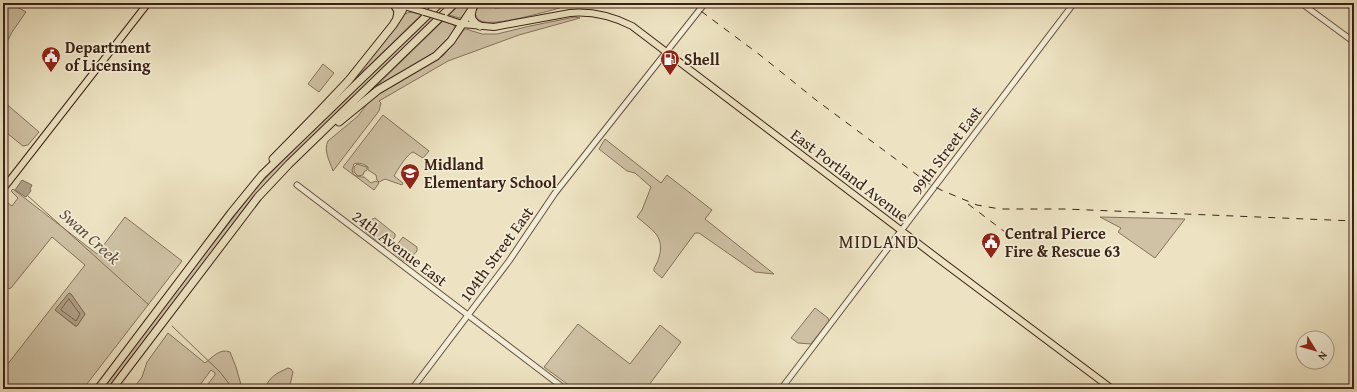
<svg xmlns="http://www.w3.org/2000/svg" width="1357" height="392" font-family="'Gentium Book Plus',serif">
<rect width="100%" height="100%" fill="#ede3c2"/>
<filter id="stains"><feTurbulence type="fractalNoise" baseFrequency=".005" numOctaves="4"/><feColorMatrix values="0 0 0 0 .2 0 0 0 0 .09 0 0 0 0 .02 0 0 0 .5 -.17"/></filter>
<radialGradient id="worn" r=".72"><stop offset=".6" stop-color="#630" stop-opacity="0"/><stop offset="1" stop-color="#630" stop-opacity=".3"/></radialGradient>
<g fill="#cfc2a5" stroke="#84725d" fill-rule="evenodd">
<path d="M7 3H10L26 12 12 32 3 50V8Z"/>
<path d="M461 3H473L463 17 459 18 449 15Z"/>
<path d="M480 3H491L495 8 545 5 560 3V8C544 12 494 27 481 21 477 19 476 16 475 13Z"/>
<path d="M411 12 422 14 347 87 404 14Z"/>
<path d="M431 17 435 18 265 184 249 203 108 389H102L204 255 258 186 300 143Z"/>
<path d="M575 17 580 18 519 35 448 61 379 101 381 103 379 111 333 171C330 162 323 150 328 141L358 116 370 100 383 90 443 56 464 30 466 29 482 34H497L530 26Z"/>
<path d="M444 20 453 24 455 28 451 38 438 52 369 93Z"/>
<path d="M323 64 334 73 319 92 308 84Z"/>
<path d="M3 101 39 132 28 145 23 146 3 130Z"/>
<path d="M383 115 429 151 423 158 413 152C407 154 398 169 394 176L403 183 402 185 385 179 379 182 377 180 376 175 368 170V167C365 164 358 162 354 164L352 170C353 176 358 177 364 177L371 183 376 181 379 183 374 190 343 167Z"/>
<path d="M605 139 661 183 667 175 712 210 705 219 774 274 755 272 699 233H695L662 278 654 271V268C660 259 664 244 656 234 651 228 643 222 637 217L642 210 651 187 635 173 627 171 599 149Z"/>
<path d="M357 164 367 167V170L364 172 363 175 358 176 354 172V167Z"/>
<path d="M13 189 97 254 125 217 182 261 83 389H3V370L85 265 52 237 11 288 3 290V201L4 200 12 206 18 198 11 191ZM69 293 71 294 85 314 77 326H75L55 310Z"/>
<path d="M1100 217 1185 219 1155 258 1118 232 1121 228Z"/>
<path d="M375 218 395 234V237L386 247 382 246 365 231C365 227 370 219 375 218Z"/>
<path d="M403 237 417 247V251L408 261H404L392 251Z"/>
<path d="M815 308 828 318 829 321 811 344 798 343 791 338Z"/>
<path d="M578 324 630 364 660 325 681 342 646 389H574L544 367Z"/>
<path d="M168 333 205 363C213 357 220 348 230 352L236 367 242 388 246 389H204L215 375V373L211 370 197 389H133L142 377 147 362Z"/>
<path d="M288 368 291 369 293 372 289 389H264C271 376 275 374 288 368Z"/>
</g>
<g fill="#b0a187" stroke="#816e59">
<path d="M22 180 32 185 30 189 31 191 26 197 15 190Z"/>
<path d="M69 293 71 294 85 314 77 326H76L55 310Z"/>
</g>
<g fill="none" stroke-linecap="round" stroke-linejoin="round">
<path stroke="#75624e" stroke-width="1" d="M69 299 80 314 76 321 61 310Z"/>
<g stroke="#816e59" stroke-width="1">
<path d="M1057 3 1060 5"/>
<path d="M28 196 149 305"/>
<path d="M172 326 220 372 233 389"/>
</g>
<defs>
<g id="minor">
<path d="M1301 3 1354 42"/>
<path d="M297 185 565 389"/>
<path d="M412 389 509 261 555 193 705 3"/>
<path d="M781 389 1074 3"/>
</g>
<g id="major">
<path d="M394 3 424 12"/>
<path d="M444 18 462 24 494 27 570 13C592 11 612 16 632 26L932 254 1112 389"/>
<path d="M3 189 148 3"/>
</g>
<g id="highway">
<path d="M393 3 398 11 397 17"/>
<path d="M472 11C469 18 474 23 480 26"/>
<path d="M339 122 378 90 436 56 451 41 476 3"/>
<path d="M273 159 316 115 349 80 393 25 402 11 405 3"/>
<path d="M98 389 231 213 262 175 440 3"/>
<path d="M112 389 258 197 289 164 455 3"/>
</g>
</defs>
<use href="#minor" stroke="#675240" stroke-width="7"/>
<use href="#major" stroke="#3a2215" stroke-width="8"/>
<use href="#highway" stroke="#3a2215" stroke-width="9"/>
<use href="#minor" stroke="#f3edd7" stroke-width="5"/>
<use href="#major" stroke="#ede3c2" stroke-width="6"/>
<use href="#highway" stroke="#ede3c2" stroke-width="7"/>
<g stroke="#3a2215" stroke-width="1" stroke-dasharray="7 7" stroke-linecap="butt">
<path d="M690 3 760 55 816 100 928 183 941 190 977 205 1000 209H1065L1354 221"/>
<path d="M968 204 1005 232"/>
</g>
<defs>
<path id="major-bridge" d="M424 12 444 18"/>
</defs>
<use href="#major-bridge" stroke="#3a2215" stroke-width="8" stroke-linecap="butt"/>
<use href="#major-bridge" stroke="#ede3c2" stroke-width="6"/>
</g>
<defs>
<symbol id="civic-pin" viewBox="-11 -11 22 30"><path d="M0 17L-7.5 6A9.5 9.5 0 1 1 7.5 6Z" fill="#8f2418" stroke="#f3edd7"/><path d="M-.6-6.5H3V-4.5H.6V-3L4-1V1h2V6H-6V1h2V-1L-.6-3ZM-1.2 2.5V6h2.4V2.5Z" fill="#fff"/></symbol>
<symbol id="fuel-pin" viewBox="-11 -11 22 30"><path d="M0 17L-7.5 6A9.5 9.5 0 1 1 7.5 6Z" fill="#8f2418" stroke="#f3edd7"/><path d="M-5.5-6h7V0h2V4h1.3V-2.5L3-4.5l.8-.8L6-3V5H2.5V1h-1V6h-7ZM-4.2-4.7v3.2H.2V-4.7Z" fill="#fff"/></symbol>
<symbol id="school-pin" viewBox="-11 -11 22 30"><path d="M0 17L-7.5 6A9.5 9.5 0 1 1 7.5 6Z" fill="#8f2418" stroke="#f3edd7"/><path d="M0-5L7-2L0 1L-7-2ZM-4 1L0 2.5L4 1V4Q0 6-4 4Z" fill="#fff"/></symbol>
</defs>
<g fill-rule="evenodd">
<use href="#civic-pin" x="40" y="45" width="22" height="30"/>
<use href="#fuel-pin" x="659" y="48" width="22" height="30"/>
<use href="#school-pin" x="399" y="162" width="22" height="30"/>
<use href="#civic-pin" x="980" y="231" width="22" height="30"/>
</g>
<g text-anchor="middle" stroke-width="3.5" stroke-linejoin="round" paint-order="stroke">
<g font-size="16" font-weight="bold" fill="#3a2215" stroke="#f3edd7" text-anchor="start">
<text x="65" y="53">Department<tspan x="65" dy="18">of Licensing</tspan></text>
<text x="684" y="65">Shell</text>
<text x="424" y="170">Midland<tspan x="424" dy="18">Elementary School</tspan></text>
<text x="1005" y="239">Central Pierce<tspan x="1005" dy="18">Fire &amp; Rescue 63</tspan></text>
</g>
<g font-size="16" fill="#3a2215" stroke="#f3edd7">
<text transform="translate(946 150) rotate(-53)" y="6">99th Street East</text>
<text transform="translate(850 175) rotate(37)" y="6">East Portland Avenue</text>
<text transform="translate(400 248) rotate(37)" y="6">24th Avenue East</text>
<text transform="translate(496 254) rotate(-54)" y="6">104th Street East</text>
</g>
<g font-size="17" font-style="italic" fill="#634e3d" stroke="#f3edd7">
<text transform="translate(90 236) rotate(42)" y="6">Swan Creek</text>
</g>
<g font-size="18" letter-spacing="1" fill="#3a2215" stroke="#f3edd7">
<text x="879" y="248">MIDLAND</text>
</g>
</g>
<rect width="1357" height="392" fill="none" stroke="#ede3c2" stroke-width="16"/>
<rect x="4" y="4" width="1349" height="384" fill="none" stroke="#3a2215" stroke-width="2"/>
<rect x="8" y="8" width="1341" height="376" fill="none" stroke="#3a2215"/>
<g transform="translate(1315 350) rotate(127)"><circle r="19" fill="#f3edd7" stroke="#a99c89"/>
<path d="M0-3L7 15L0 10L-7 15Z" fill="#8f2418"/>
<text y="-6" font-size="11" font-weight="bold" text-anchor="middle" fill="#3a2215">N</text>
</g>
<rect width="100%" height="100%" filter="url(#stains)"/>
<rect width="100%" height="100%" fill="url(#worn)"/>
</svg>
